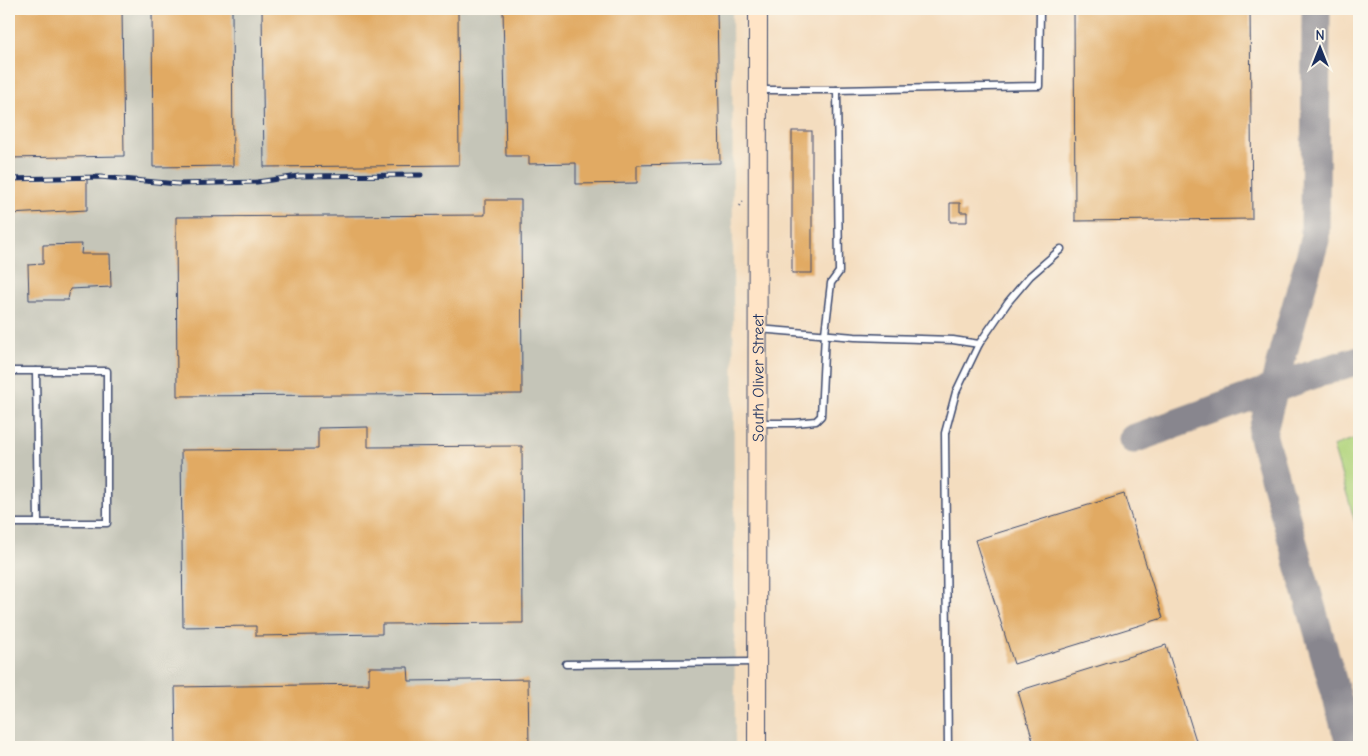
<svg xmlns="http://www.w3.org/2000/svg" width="1368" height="756" font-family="'Comic Neue',sans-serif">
<rect width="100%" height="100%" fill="#fbf7ec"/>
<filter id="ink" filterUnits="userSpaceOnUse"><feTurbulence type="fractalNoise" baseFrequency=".02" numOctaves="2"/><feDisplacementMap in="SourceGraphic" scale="10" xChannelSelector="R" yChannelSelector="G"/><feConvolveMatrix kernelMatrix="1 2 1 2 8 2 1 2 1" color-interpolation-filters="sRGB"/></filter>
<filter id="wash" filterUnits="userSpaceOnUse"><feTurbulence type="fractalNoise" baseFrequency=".0096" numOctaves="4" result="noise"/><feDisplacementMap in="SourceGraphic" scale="20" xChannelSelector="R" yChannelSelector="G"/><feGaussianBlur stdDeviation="1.12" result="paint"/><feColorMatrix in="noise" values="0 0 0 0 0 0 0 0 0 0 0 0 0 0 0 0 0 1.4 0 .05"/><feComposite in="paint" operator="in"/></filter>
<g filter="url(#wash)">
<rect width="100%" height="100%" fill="#f4ddbf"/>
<path fill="#c5c5b8" d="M9 9H732L735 747H9Z"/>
<path fill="#b1d47c" stroke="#66826d" d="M1359 437V536L1333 446Z"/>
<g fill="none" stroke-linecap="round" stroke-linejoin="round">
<g stroke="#88868e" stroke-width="29">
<path d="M1316 9 1315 240 1284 349 1262 434 1351 747"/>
<path d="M1133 439 1320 372 1359 360"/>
</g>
</g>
<g id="blocks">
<g fill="#e1aa63">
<path d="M9 9H122L124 156 9 158Z"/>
<path d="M152 9H232L233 166 153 167Z"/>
<path d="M262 9H458L459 165 264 167Z"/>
<path d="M503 9H717L720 163 637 165V183L576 184V163L529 164V156H506Z"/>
<path d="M1074 9H1250L1252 219 1075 221Z"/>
<rect x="792" y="131" width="20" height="142"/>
<path d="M87 177V210L9 214V179Z"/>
<path d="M485 200H521L522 394 177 396 176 217 485 215Z"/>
<path d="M950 203H960V212H967V222H950Z"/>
<path d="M82 244 81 254H110L111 287 70 289 68 300H29L28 265 43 264V245Z"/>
<path d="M368 427V447L522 446 523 623 382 624V634L256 636V626L183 627 181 450 318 449V428Z"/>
<path d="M1124 494 1163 618 1014 664 975 540Z"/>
<path d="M1166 645 1198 747H1035L1018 691Z"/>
<path d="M369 667H408L409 681 528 679 529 747H176L175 687 369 684Z"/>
</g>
</g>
</g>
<g filter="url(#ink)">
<use href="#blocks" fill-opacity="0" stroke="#3c496d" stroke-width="1"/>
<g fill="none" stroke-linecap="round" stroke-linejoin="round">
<defs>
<g id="lane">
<path d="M759 90H837L1039 86 1040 9"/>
<path d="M758 329 855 337 953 340 979 344"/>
<path d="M9 371H107V523H9"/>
<path d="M36 371 38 523"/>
<path d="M758 423H795L816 421 821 416 825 333 831 283 839 272 837 90"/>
<path d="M566 664 755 662"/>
<path d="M948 747 945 433 956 392 979 344 1008 302 1030 276 1061 249"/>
</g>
<g id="secondary">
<path id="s1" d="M757 747 758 9"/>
</g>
</defs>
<use href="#lane" stroke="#3c496d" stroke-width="9"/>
<use href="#secondary" stroke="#3c496d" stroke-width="20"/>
<path stroke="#3c496d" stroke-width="2" stroke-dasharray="1 4" stroke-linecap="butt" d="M740 206 744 200"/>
<use href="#lane" stroke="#fff" stroke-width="6"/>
<use href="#secondary" stroke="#ffe4c6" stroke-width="18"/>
<defs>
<path id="rail" d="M9 179 100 177 178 184 257 182 299 176 421 175"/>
</defs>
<use href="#rail" stroke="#1b2f5e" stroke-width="5"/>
<use href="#rail" stroke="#fbf7ec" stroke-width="3" stroke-dasharray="9" stroke-linecap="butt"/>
</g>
</g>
<g text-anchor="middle" stroke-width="4.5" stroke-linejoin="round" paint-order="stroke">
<g font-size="16" fill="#1b2f5e" stroke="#fbf7ec">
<text dy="6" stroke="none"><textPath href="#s1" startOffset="369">South Oliver Street</textPath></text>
</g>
</g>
<rect width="1368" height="756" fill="none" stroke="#fbf7ec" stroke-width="30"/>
<g transform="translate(1320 48)" stroke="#fbf7ec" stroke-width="4" paint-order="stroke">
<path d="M0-4L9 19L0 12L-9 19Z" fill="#1b2f5e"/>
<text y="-8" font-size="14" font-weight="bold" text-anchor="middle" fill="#1b2f5e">N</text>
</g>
</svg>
